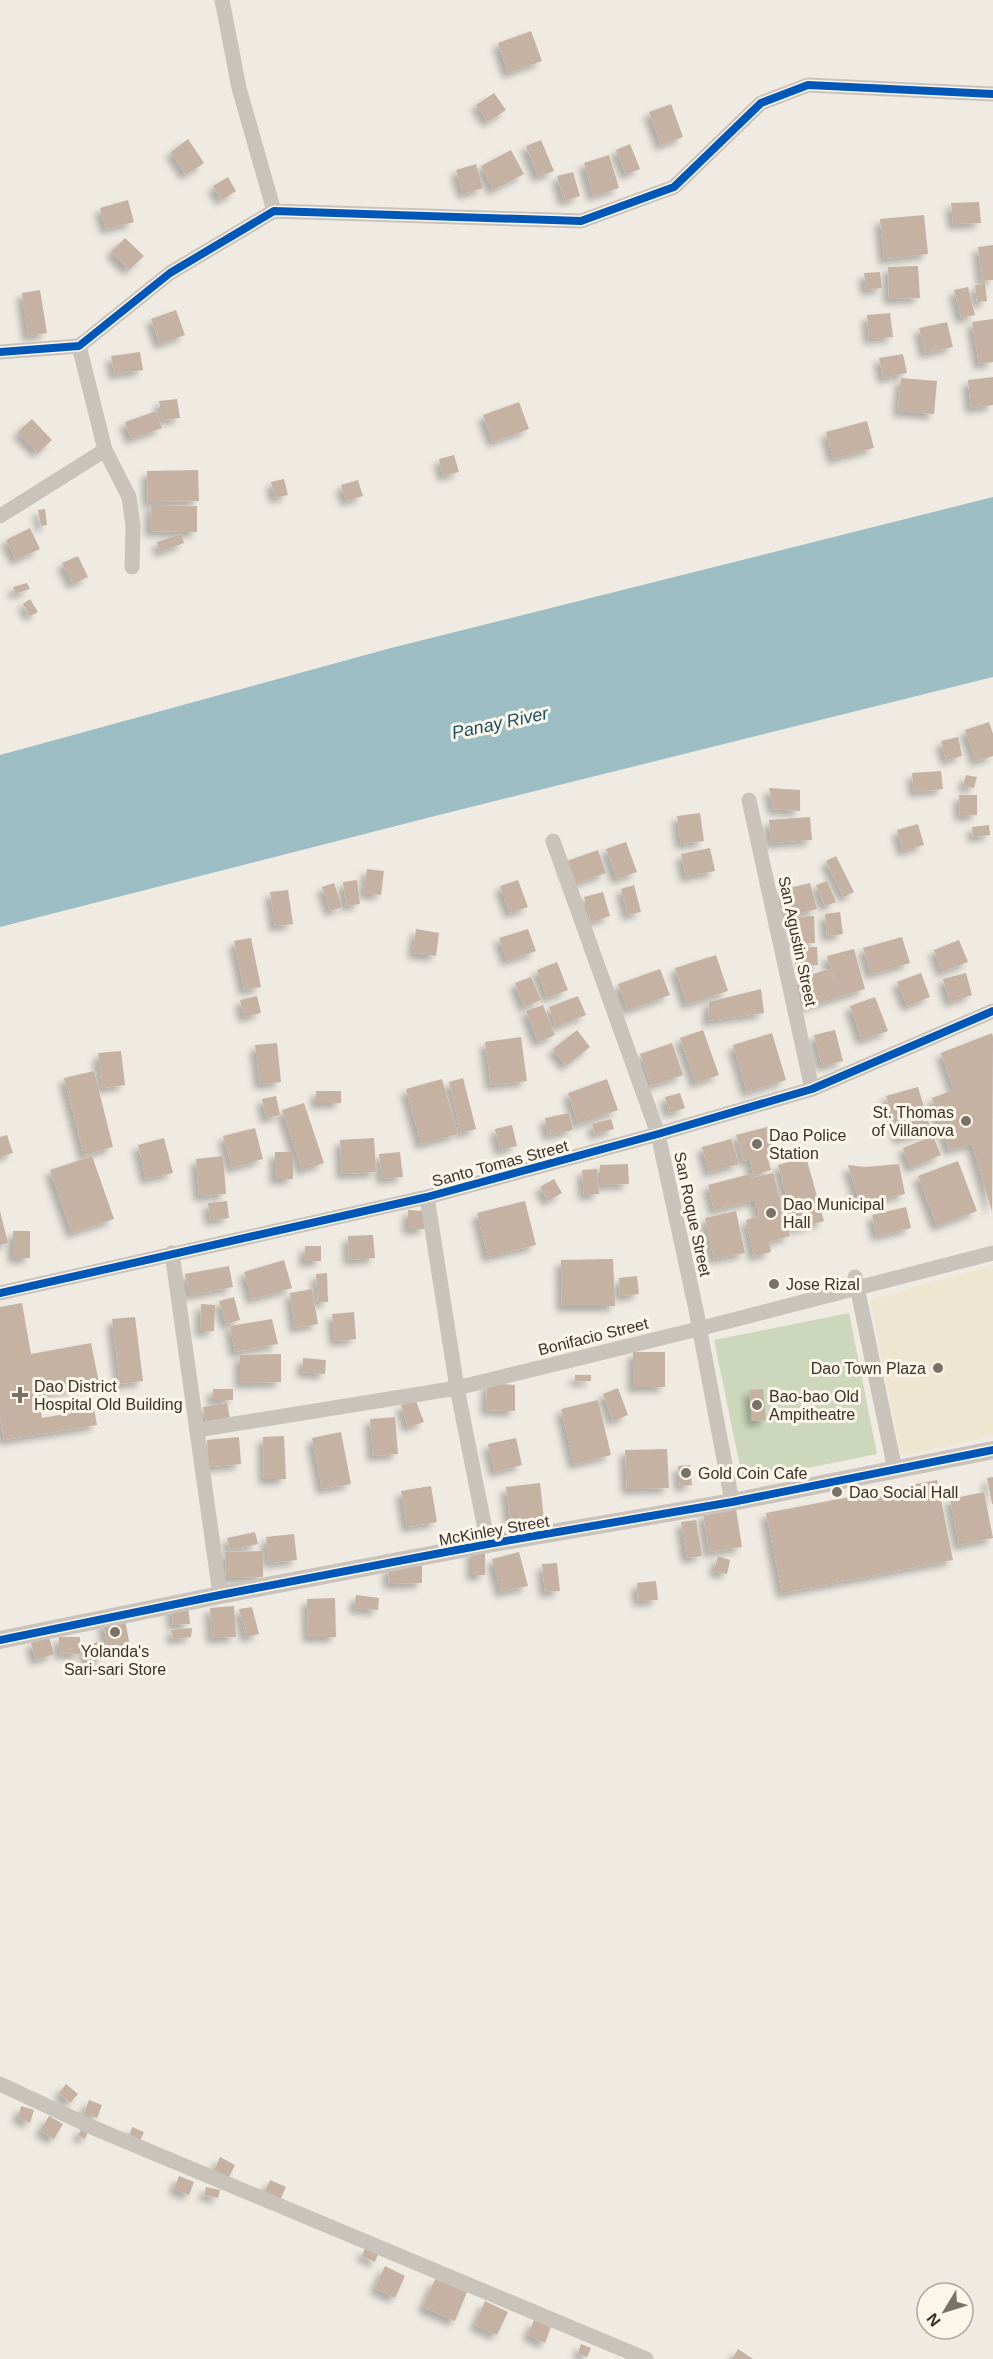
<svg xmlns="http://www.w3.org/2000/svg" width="993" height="2359" font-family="Arial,sans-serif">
<defs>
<filter id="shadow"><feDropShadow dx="-5.5" dy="5.5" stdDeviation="3" flood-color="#0004"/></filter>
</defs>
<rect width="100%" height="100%" fill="#efebe3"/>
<path fill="#cdd7bb" d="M849 1313 877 1454 743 1481 714 1340Z"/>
<path fill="#efe6d1" d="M993 1265V1436L901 1456 870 1300Z"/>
<path fill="#9cbdc4" d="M993 497V677L427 818 0 927V755L391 648Z"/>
<g fill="#c5b2a3" filter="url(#shadow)">
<path d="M531 31 542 61 508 73 498 43Z"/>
<path d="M494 93 506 110 488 122 476 105Z"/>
<path d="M671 104 683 137 661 145 649 112Z"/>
<path d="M188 139 204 163 186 175 171 152Z"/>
<path d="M541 140 554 171 538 177 526 146Z"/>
<path d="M630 144 640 169 626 174 616 150Z"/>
<path d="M511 150 524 174 493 190 481 166Z"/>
<path d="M609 155 619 188 593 196 584 163Z"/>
<path d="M476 164 483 188 463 194 456 170Z"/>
<path d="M573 172 580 196 564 201 557 176Z"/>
<path d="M228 177 236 191 221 200 213 186Z"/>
<path d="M128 200 134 222 106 229 100 208Z"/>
<path d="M979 202 981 223 953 224 951 203Z"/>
<path d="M924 215 928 254 884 259 880 219Z"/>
<path d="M125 238 144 256 129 270 111 252Z"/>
<path d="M993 245V280L982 281 978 247Z"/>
<path d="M918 266 920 298 889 299 888 267Z"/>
<path d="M880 272 882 288 866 290 864 273Z"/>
<path d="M985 284 987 301 977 302 975 285Z"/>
<path d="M968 287 975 315 961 318 954 290Z"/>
<path d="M40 290 47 333 28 336 22 293Z"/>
<path d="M176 310 185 335 160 344 151 319Z"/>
<path d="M890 313 893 337 869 339 867 315Z"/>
<path d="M993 319V362L979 364 972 322Z"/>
<path d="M947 322 953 347 925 353 919 328Z"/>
<path d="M140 352 143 370 114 374 111 356Z"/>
<path d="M903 354 907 373 883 378 879 358Z"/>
<path d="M993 377V405L971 408 968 380Z"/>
<path d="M901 378 937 381 934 414 898 411Z"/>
<path d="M177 399 180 418 162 420 159 401Z"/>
<path d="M519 402 529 429 493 442 483 415Z"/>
<path d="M156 411 162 428 131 439 125 422Z"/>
<path d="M32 419 52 440 38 453 18 432Z"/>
<path d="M867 421 874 448 833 459 826 432Z"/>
<path d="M454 455 459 472 443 476 439 459Z"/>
<path d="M198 470 199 501 148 502 147 471Z"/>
<path d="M284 479 288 495 275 498 271 482Z"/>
<path d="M358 480 363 496 346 501 341 485Z"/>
<path d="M151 505 197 506V532L150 531Z"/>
<path d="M45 509 47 525 41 526 38 510Z"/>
<path d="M30 528 40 549 16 560 6 540Z"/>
<path d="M181 534 184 543 160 552 157 542Z"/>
<path d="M78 556 88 577 73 584 62 563Z"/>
<path d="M27 583 30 589 15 594 13 587Z"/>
<path d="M30 599 38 612 30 616 23 604Z"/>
<path d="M989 722 993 734V756L976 761 965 730Z"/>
<path d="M958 737 962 756 946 760 941 741Z"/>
<path d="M941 771 943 789 914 792 912 773Z"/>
<path d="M966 775 977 777 974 788 963 786Z"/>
<path d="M769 788 800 790V811L773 809Z"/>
<path d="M959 795H977V815L960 816Z"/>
<path d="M700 813 704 841 681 844 677 816Z"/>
<path d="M810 817 812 840 771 843 769 820Z"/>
<path d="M918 824 924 845 903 851 897 830Z"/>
<path d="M989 825 990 835 973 837 972 827Z"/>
<path d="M626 842 637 872 617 879 606 849Z"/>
<path d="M710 848 715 871 686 877 681 854Z"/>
<path d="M598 850 606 873 572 885 564 862Z"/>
<path d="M836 856 854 892 844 897 826 861Z"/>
<path d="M367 869 384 871 381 895 364 893Z"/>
<path d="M357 880 360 904 346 906 343 882Z"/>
<path d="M518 880 528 907 510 913 500 886Z"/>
<path d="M827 881 836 902 825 906 816 885Z"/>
<path d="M334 883 342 907 330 911 322 887Z"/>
<path d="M810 883 817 909 788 916 781 890Z"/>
<path d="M634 885 641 912 628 915 621 889Z"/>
<path d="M288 890 293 924 275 926 270 892Z"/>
<path d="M603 892 610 916 591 922 584 897Z"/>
<path d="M840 912 843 934 827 936 825 914Z"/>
<path d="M814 916 815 943 794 944 793 917Z"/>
<path d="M416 929 439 933 436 956 413 953Z"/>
<path d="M528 929 536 951 507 961 499 938Z"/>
<path d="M902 937 910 963 871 974 863 948Z"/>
<path d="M251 938 261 987 244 990 234 941Z"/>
<path d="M959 940 968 962 942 972 934 950Z"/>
<path d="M801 947H817L818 965H802Z"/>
<path d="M854 949 865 989 806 1007 797 979 829 969 837 991 827 956Z"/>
<path d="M716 955 728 991 687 1004 675 968Z"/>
<path d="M557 962 568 990 547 998 537 970Z"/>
<path d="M660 969 670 995 628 1010 618 984Z"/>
<path d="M921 973 930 997 907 1006 897 982Z"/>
<path d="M966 973 972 995 950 1002 943 979Z"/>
<path d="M531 977 541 1000 524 1007 515 983Z"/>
<path d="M761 989 764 1013 708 1021 709 1002Z"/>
<path d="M257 996 261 1013 244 1017 240 1000Z"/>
<path d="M578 996 586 1015 556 1027 549 1007Z"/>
<path d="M875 997 888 1031 862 1040 850 1006Z"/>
<path d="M543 1005 555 1035 538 1042 526 1011Z"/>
<path d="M577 1030 590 1047 566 1066 553 1049Z"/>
<path d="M703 1030 719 1075 696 1083 680 1038Z"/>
<path d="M835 1030 843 1061 822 1066 814 1035Z"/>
<path d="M772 1033 786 1080 747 1092 733 1045Z"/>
<path d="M992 1033 993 1037 992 1212 972 1144 949 1150 932 1098 954 1090 941 1053Z"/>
<path d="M521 1037 527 1081 491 1085 485 1042Z"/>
<path d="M277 1043 281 1082 260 1084 255 1045Z"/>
<path d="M672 1043 683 1075 651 1086 640 1054Z"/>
<path d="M121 1051 125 1085 102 1088 98 1053Z"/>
<path d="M94 1071 113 1147 84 1155 64 1078Z"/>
<path d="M463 1078 476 1129 461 1133 449 1082Z"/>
<path d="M442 1079 458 1134 421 1144 406 1089Z"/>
<path d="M607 1079 618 1110 578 1124 568 1093Z"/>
<path d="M918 1087 931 1130 899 1139 886 1096Z"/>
<rect x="316" y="1091" width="25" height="12"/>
<path d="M680 1093 685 1108 669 1113 665 1097Z"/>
<path d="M276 1096 280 1115 266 1118 262 1099Z"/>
<path d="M304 1103 324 1163 302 1170 282 1110Z"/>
<path d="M569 1113 573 1130 548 1135 545 1118Z"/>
<path d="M611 1119 614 1129 595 1134 592 1124Z"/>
<path d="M512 1125 517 1146 500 1150 495 1129Z"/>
<path d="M771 1126 777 1152 767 1155 771 1170 753 1175 750 1159 743 1161 736 1135Z"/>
<path d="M255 1128 263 1159 232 1168 223 1136Z"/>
<path d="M7 1135 13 1153 0 1157V1137Z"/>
<path d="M933 1136 941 1155 911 1168 903 1148Z"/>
<path d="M164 1138 173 1173 146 1179 138 1145Z"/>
<path d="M374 1138 376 1172 342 1174 340 1140Z"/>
<path d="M731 1139 739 1164 709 1172 702 1147Z"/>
<rect x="275" y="1152" width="18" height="27"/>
<path d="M400 1152 403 1177 382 1179 379 1154Z"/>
<path d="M92 1156 114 1219 72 1233 50 1170Z"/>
<path d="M223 1156 226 1194 199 1196 196 1159Z"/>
<path d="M806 1157 824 1221 795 1229 778 1165Z"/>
<path d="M958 1161 977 1211 937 1226 918 1176Z"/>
<path d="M628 1164 629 1184 600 1185V1165Z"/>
<path d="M899 1164 905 1194 860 1204 848 1165 865 1167Z"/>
<path d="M597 1169 599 1194 584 1195 582 1170Z"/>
<path d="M773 1173 790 1236 769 1242 771 1252 754 1256 746 1220 759 1216 755 1200 714 1210 708 1185 750 1174 751 1178Z"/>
<path d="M554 1179 562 1193 548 1201 540 1187Z"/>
<path d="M227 1201 229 1218 210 1220 208 1203Z"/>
<path d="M525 1201 536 1245 488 1257 477 1213Z"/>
<path d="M906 1207 911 1228 877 1236 872 1215Z"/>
<path d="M408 1210 425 1211V1229H408Z"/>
<path d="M0 1211 8 1243 0 1245Z"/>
<path d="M736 1211 745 1253 714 1259 705 1218Z"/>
<rect x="13" y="1231" width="17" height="27"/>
<path d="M373 1235 375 1258 349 1260 348 1236Z"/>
<path d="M305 1246H321V1261H304Z"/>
<path d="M613 1259 615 1306H562L561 1260Z"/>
<path d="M284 1260 292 1288 252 1299 244 1272Z"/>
<path d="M229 1266 233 1287 190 1295 185 1274Z"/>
<path d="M327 1273 328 1302H318L316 1274Z"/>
<path d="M637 1276 639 1294 620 1296 619 1278Z"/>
<path d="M312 1289 318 1324 295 1328 290 1293Z"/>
<path d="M234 1297 240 1320 226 1324 219 1301Z"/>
<path d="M22 1303 31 1354 91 1343 99 1383 38 1395 42 1418 94 1409 97 1425 4 1440 0 1419V1307Z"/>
<path d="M201 1304 215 1305 214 1331H200Z"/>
<path d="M354 1312 356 1339 335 1341 332 1314Z"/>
<path d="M135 1317 143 1381 120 1384 112 1319Z"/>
<path d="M272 1319 278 1344 235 1352 230 1326Z"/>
<rect x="633" y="1352" width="32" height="35"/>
<path d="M281 1354V1382L240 1383V1355Z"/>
<path d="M303 1358 326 1360 325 1374 302 1372Z"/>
<rect x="575" y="1375" width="16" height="6"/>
<path d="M487 1383 515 1385V1411L486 1410Z"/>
<path d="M618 1388 628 1415 613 1421 603 1394Z"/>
<path d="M213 1389H233V1400H212Z"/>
<path d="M763 1389 766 1420 752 1421 749 1390Z"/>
<path d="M598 1400 611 1455 574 1464 561 1409Z"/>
<path d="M416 1401 424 1422 408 1427 401 1405Z"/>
<path d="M227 1403 230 1419 206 1423 203 1407Z"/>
<path d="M395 1417 398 1454 373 1456 370 1419Z"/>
<path d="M341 1432 351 1484 322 1489 312 1438Z"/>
<path d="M284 1436 286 1479H264L263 1437Z"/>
<path d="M239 1437 241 1464 209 1467 207 1440Z"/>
<path d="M516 1438 522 1465 495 1472 488 1444Z"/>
<path d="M667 1449 669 1488 627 1489 625 1450Z"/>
<path d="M690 1465 692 1485 680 1486 678 1466Z"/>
<path d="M993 1477V1504H992L987 1478Z"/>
<path d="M937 1480 953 1560 782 1593 766 1513Z"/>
<path d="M540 1483 544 1519 510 1523 506 1487Z"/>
<path d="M431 1486 437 1522 407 1527 401 1491Z"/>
<path d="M984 1492 993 1538 959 1545 950 1499Z"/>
<path d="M736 1509 742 1547 709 1552 703 1514Z"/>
<path d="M696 1520 702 1556 687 1558 681 1522Z"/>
<path d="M255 1532 258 1544 230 1550 227 1538Z"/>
<path d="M294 1534 297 1560 269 1563 266 1537Z"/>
<rect x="472" y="1550" width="13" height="25"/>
<path d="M263 1551V1577L226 1578 225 1552Z"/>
<path d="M519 1552 528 1586 501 1592 492 1559Z"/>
<path d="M718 1556 730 1560 727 1574 714 1571Z"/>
<path d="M557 1563 560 1591 545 1592 542 1564Z"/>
<path d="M422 1566V1583L389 1584 388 1567Z"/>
<path d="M656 1581 658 1600 638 1601 637 1583Z"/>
<path d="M356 1595 379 1598 378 1610 354 1608Z"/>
<path d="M335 1598 336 1637H308L307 1599Z"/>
<path d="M188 1605 190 1624 173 1625 171 1606Z"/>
<path d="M234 1606 236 1637 212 1638 210 1608Z"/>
<path d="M252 1607 259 1634 246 1637 239 1609Z"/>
<path d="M125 1619 130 1647 108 1650 103 1623Z"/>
<path d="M192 1628 191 1637 173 1639 171 1630Z"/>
<path d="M49 1637 54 1654 36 1660 31 1643Z"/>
<path d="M59 1637H80V1654L59 1653Z"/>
<path d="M98 1642 103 1658 88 1663 83 1646Z"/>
<path d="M66 2084 78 2094 70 2103 59 2093Z"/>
<path d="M89 2100 102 2105 97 2118 84 2113Z"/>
<path d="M21 2106 34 2110 30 2123 18 2118Z"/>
<path d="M49 2116 63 2124 54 2139 40 2131Z"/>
<path d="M82 2127 89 2130 85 2139 78 2136Z"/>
<path d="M132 2127 144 2132 140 2141 129 2137Z"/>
<path d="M220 2157 235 2165 229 2177 214 2171Z"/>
<path d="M179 2176 194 2182 189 2195 174 2189Z"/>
<path d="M270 2180 286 2187 280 2200 264 2193Z"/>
<path d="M206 2187 220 2190 218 2198 204 2195Z"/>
<path d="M365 2248 378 2254 375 2262 362 2256Z"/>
<path d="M385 2266 405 2276 395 2298 375 2288Z"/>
<path d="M435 2279 467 2292 455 2321 423 2307Z"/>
<path d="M485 2301 508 2312 497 2335 475 2325Z"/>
<path d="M534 2320 551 2327 545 2343 528 2335Z"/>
<path d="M581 2344 591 2348 587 2357 578 2353Z"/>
<path d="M738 2349 753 2359H732Z"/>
</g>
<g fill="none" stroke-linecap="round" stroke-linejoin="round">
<g stroke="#c9c3bb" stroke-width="15">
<path d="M222 0 239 88 274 211"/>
<path d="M0 352 79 346 170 273 274 211 581 221 674 187 761 103 808 85 993 94"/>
<path d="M105 450 129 497 133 526 132 567"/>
<path d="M0 516 105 450 79 346"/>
<path d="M749 800 812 1089"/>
<path d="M553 841 658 1134 696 1310 732 1502"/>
<path d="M427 1197 457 1388 488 1544"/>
<path d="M172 1253 220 1595"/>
<path d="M855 1277 895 1470"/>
<path d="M0 1293 427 1197 658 1134 812 1089 993 1011"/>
<path d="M197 1430 457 1388 698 1329 993 1253"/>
<path d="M0 2084 94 2128 646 2359"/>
</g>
<path stroke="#c9c3bb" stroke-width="18" d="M0 1640 220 1595 488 1544 732 1502 993 1450"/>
<defs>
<g id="cycleway">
<path d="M0 352 79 346 170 273 274 211 581 221 674 187 761 103 808 85 993 94"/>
<path d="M0 1293 427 1197 658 1134 812 1089 993 1011"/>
<path d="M0 1640 220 1595 488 1544 732 1502 993 1450"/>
</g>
</defs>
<use href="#cycleway" stroke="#fcf6ea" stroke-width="11"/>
<use href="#cycleway" stroke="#0057b8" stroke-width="8"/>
</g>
<g fill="#7a7269" stroke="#fcf6ea" stroke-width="2">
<circle cx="966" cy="1121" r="6"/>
<circle cx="757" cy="1144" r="6"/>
<circle cx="771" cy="1213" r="6"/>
<circle cx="774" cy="1284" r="6"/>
<circle cx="938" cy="1368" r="6"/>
<path d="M17 1386h6v6h6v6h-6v6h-6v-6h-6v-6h6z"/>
<circle cx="757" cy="1405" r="6"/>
<circle cx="686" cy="1473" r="6"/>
<circle cx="837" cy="1492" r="6"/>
<circle cx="115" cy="1632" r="6"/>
</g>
<g text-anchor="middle" stroke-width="6" stroke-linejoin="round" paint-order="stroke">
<g font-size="16" fill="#3b3128" stroke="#fcf6ea">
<text transform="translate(798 941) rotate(78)" y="6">San Agustin Street</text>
<text transform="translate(500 1163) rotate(-15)" y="6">Santo Tomas Street</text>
<text transform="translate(693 1214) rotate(78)" y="6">San Roque Street</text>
<text transform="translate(593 1336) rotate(-14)" y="6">Bonifacio Street</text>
<text transform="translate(494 1530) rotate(-10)" y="6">McKinley Street</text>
</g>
<g font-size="16" fill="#3b3128" stroke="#fcf6ea" text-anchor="start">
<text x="954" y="1118" text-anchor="end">St. Thomas<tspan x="954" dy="18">of Villanova</tspan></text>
<text x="769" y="1141">Dao Police<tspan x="769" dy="18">Station</tspan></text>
<text x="783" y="1210">Dao Municipal<tspan x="783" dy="18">Hall</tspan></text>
<text x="786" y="1290">Jose Rizal</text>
<text x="926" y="1374" text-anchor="end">Dao Town Plaza</text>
<text x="34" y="1392">Dao District<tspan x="34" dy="18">Hospital Old Building</tspan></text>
<text x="769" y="1402">Bao-bao Old<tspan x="769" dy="18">Ampitheatre</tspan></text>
<text x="698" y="1479">Gold Coin Cafe</text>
<text x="849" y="1498">Dao Social Hall</text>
<text x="115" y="1657" text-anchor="middle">Yolanda's<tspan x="115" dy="18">Sari-sari Store</tspan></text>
</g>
<g font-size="18" font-style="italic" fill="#195161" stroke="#fcf6ea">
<text transform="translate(500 723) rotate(-12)" y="6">Panay River</text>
</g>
</g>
<g transform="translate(945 2311) rotate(232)"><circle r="28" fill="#fcf6ea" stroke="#afa79c" stroke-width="1.5"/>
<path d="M0-4.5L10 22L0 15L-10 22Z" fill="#7a7269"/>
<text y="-9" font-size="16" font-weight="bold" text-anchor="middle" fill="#3b3128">N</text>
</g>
</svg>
